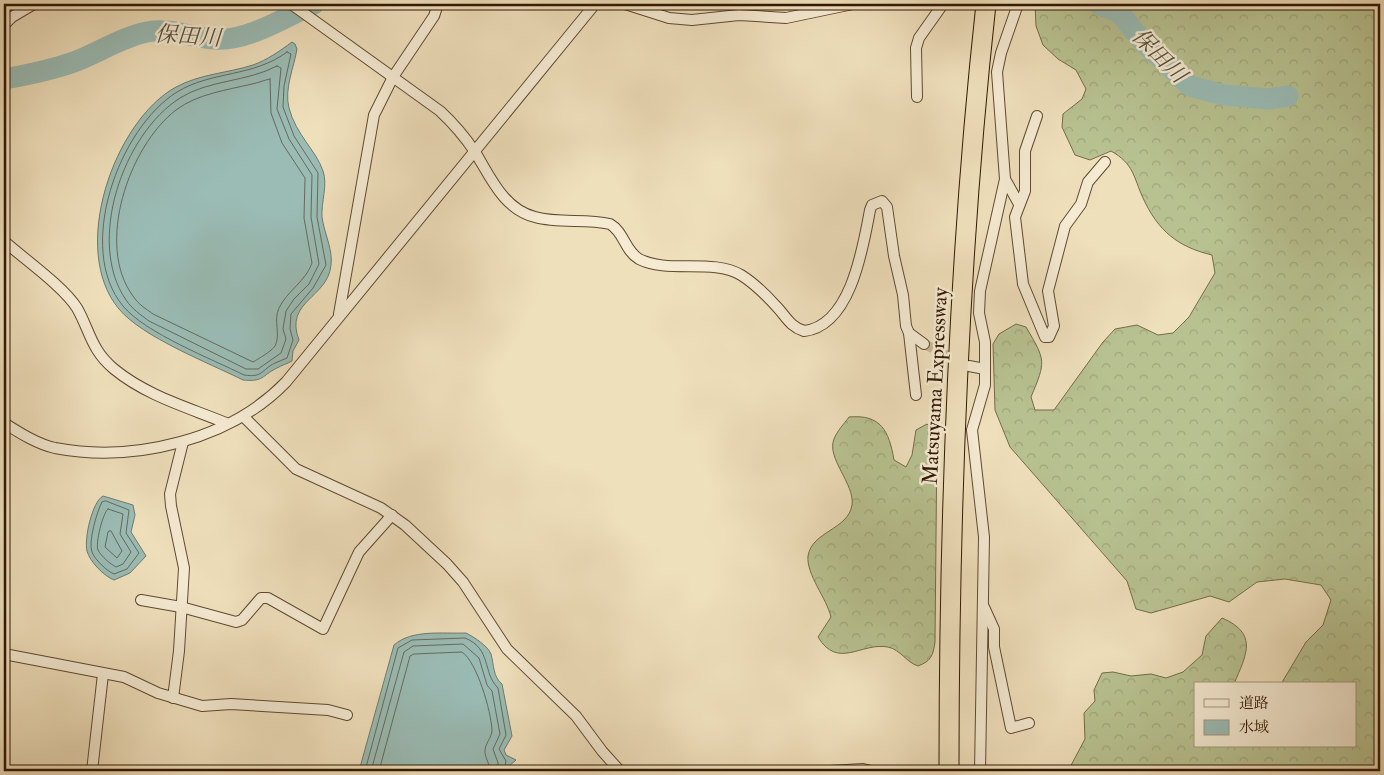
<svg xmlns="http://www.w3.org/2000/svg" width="1384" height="775" font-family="'IM FELL Double Pica','Noto Serif JP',serif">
<defs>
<pattern id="forest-crowns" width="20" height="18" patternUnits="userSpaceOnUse" patternTransform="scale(1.25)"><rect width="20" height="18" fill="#b8c291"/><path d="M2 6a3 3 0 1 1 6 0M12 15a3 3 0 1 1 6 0" fill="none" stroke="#9fa67b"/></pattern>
</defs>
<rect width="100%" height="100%" fill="#efe0bc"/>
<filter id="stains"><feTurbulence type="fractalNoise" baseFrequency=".004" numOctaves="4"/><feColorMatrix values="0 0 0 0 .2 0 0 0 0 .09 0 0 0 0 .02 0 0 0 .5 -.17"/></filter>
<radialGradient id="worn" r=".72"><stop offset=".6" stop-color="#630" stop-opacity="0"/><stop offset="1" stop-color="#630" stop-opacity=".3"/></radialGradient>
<g fill="url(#forest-crowns)" stroke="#746c4a">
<path d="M1035 4H1380V771H1068L1085 739 1084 713 1095 701 1094 690 1102 673 1113 672 1131 676 1151 674 1166 678 1183 672 1202 655 1206 636 1222 618C1259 634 1246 655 1234 684H1195V746H1355V684H1281L1306 642 1323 625 1331 600 1321 585 1285 579 1257 582 1229 602 1210 596 1151 613 1136 609 1127 581 1010 447 995 410 993 344 999 334 1016 324 1026 327C1046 361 1046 361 1031 397L1035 410H1054L1103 342 1115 329 1137 325 1158 335 1173 333 1189 317 1215 273 1212 255C1178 247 1158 231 1143 198 1133 176 1134 164 1111 151L1090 160 1075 155 1062 127 1063 114 1082 99 1086 89 1076 70 1058 59 1043 45 1036 26Z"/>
<path d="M849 417C881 414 889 431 894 460L906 467 912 455 916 430 927 424 937 434 935 642C933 656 931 661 918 666 906 662 901 650 888 647 861 642 838 670 818 637L831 617C827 599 806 574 808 556 812 531 848 530 852 505 855 484 826 458 834 439 837 431 844 424 849 417Z"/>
</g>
<g fill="#9abcb5" stroke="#707a6d">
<path d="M292 42 295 44 297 49C294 67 284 89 289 108 296 135 316 150 323 171 328 185 321 202 322 217 324 233 333 249 331 265 328 298 284 301 299 340L293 351 292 361C287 364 282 365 277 368 261 376 264 382 243 380 209 363 142 337 119 309 69 250 114 121 176 87 200 74 228 73 253 65 267 60 280 51 292 42Z"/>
<path d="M103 496 133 505 135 515 131 532 146 556 130 573 114 580C104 576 90 562 87 551 84 539 92 502 103 496Z"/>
<path d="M466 633C474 637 488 646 491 654 494 665 493 677 502 684L512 736 504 750 506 755 516 760 509 766V771H359L394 645C412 629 443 634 466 633Z"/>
</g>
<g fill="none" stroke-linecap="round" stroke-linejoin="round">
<g stroke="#666a5c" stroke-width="1">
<path d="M287 52 291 54 284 86 283 107 294 136 318 173 317 217 326 265 313 288 291 314 290 329 293 340 287 358C283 360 279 361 275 363 261 370 263 378 244 375 212 359 145 333 123 306 75 248 119 128 177 92 211 71 254 77 287 52Z"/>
<path d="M277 66 281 68 277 109 289 139 312 175 311 217 319 264 309 284 294 299 286 311 283 329 286 339 281 353 258 369H246L149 321C141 315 132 309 126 300 86 242 123 134 180 98 208 80 247 82 277 66Z"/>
<path d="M270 79 271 113 282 143 305 178 304 218 312 263C306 281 287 291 279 308 273 320 281 335 275 346 272 351 258 359 253 362L153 314C146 309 138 304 133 296 95 245 129 146 176 110 197 94 227 90 252 84 258 83 264 80 270 79Z"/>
<path d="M106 501 129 510 126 533 139 553 127 569 114 574C107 571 95 560 92 552 88 542 97 511 102 502Z"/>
<path d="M108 509 123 514 120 534 131 552 123 564 116 567C110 564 101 556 98 550 95 544 103 512 108 509Z"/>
<path d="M111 531 122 551 117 558 105 547 108 532Z"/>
<path d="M365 771 398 648 412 640 465 638C492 649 482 672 498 688L506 735 499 749 506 761 504 771"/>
<path d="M371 771 404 652 413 646 463 644 479 658 487 685 492 691 500 734 493 749 498 763V771"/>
<path d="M379 771 410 656 414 654 462 652C477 662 491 711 492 730 492 738 484 744 485 753 486 760 490 764 490 771"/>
</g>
<g stroke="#9abcb5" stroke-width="21">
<path d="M1098 4 1120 13 1142 41 1190 86 1224 95 1268 99 1288 96"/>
<path d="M4 79C27 75 51 70 74 62 98 53 122 37 147 32 171 27 192 38 215 39 246 42 286 17 314 4"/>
</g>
<path stroke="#c9b897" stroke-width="10" stroke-dasharray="10 5" stroke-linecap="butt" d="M924 344 961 362"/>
<defs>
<g id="street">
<path d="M291 4 440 111C453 123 465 137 475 152 490 176 503 209 535 217 559 224 586 218 610 224 624 232 625 251 639 259 668 274 712 258 741 275 754 283 766 295 776 306 786 316 789 326 804 331 851 326 863 247 870 210L872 205 882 201 887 207 894 256 903 295 906 326 909 333 924 344"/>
<path d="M625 4 669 18 692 20 739 15 786 18 853 4"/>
<path d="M4 25 12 17 34 4"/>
<path d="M917 97 916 48 919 38 943 4"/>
<path d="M1037 116 1025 151V191L1015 217 1023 284 1045 337H1049L1054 326 1048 291 1065 226 1081 204 1088 182 1105 162"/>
<path d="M1005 179 1019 204"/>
<path d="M4 241C24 259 63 286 77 308 90 331 91 350 114 369 147 396 187 407 226 423"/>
<path d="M339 314 374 115 393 77 434 16 438 4"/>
<path d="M909 333 916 395"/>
<path d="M969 366 985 369"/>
<path d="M244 417 296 469 381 508 405 525 447 564 463 582 507 649 576 716 602 751 620 771"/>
<path d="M4 423C20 433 37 444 55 448 134 463 230 440 286 382L595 4"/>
<path d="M141 600 181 607 236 622 242 620 261 598H268L323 629 359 552 392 515"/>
<path d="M984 607 994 629V647L1011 728 1029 723"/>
<path d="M4 654 124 677 158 693 202 706 231 704 328 710 347 715"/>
<path d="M173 698 179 651 184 568 171 506 170 494 183 442"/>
<path d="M92 771 103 674"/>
<path d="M830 771 863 769 871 771"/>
<path d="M980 771 984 537 972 430 985 385V342L979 313 980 291 1005 179 997 72 1001 53 1018 4"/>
</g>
<path id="highway" d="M949 771C949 515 958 259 986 4"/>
</defs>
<use href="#street" stroke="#604930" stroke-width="12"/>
<use href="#highway" stroke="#311702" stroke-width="21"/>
<use href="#street" stroke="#f5ebd3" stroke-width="10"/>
<use href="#highway" stroke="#efe0bc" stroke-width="19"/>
</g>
<g text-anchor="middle" stroke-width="5" stroke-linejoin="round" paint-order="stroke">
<g font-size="21" fill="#311702" stroke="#f5ebd3">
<text transform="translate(935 386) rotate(-87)" y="7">Matsuyama Expressway</text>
</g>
<g font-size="22" font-style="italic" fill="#565141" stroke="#f5ebd3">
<text transform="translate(188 35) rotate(4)" y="8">保田川</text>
<text transform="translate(1160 55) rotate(45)" y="8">保田川</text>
</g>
</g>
<rect width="1384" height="775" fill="none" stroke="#efe0bc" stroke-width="20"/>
<rect x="5" y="5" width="1374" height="765" fill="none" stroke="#311702" stroke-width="2.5"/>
<rect x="10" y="10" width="1364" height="755" fill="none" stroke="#311702"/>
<rect x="1194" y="682" width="162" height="65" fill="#f5ebd3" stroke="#a7967f"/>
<rect x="1204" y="699" width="25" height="8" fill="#f5ebd3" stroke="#a7967f"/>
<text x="1239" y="708" font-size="15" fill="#311702">道路</text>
<rect x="1204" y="720" width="25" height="15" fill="#9abcb5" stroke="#a7967f"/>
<text x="1239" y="732" font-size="15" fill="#311702">水域</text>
<rect width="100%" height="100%" filter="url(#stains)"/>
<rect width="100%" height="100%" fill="url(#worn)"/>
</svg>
